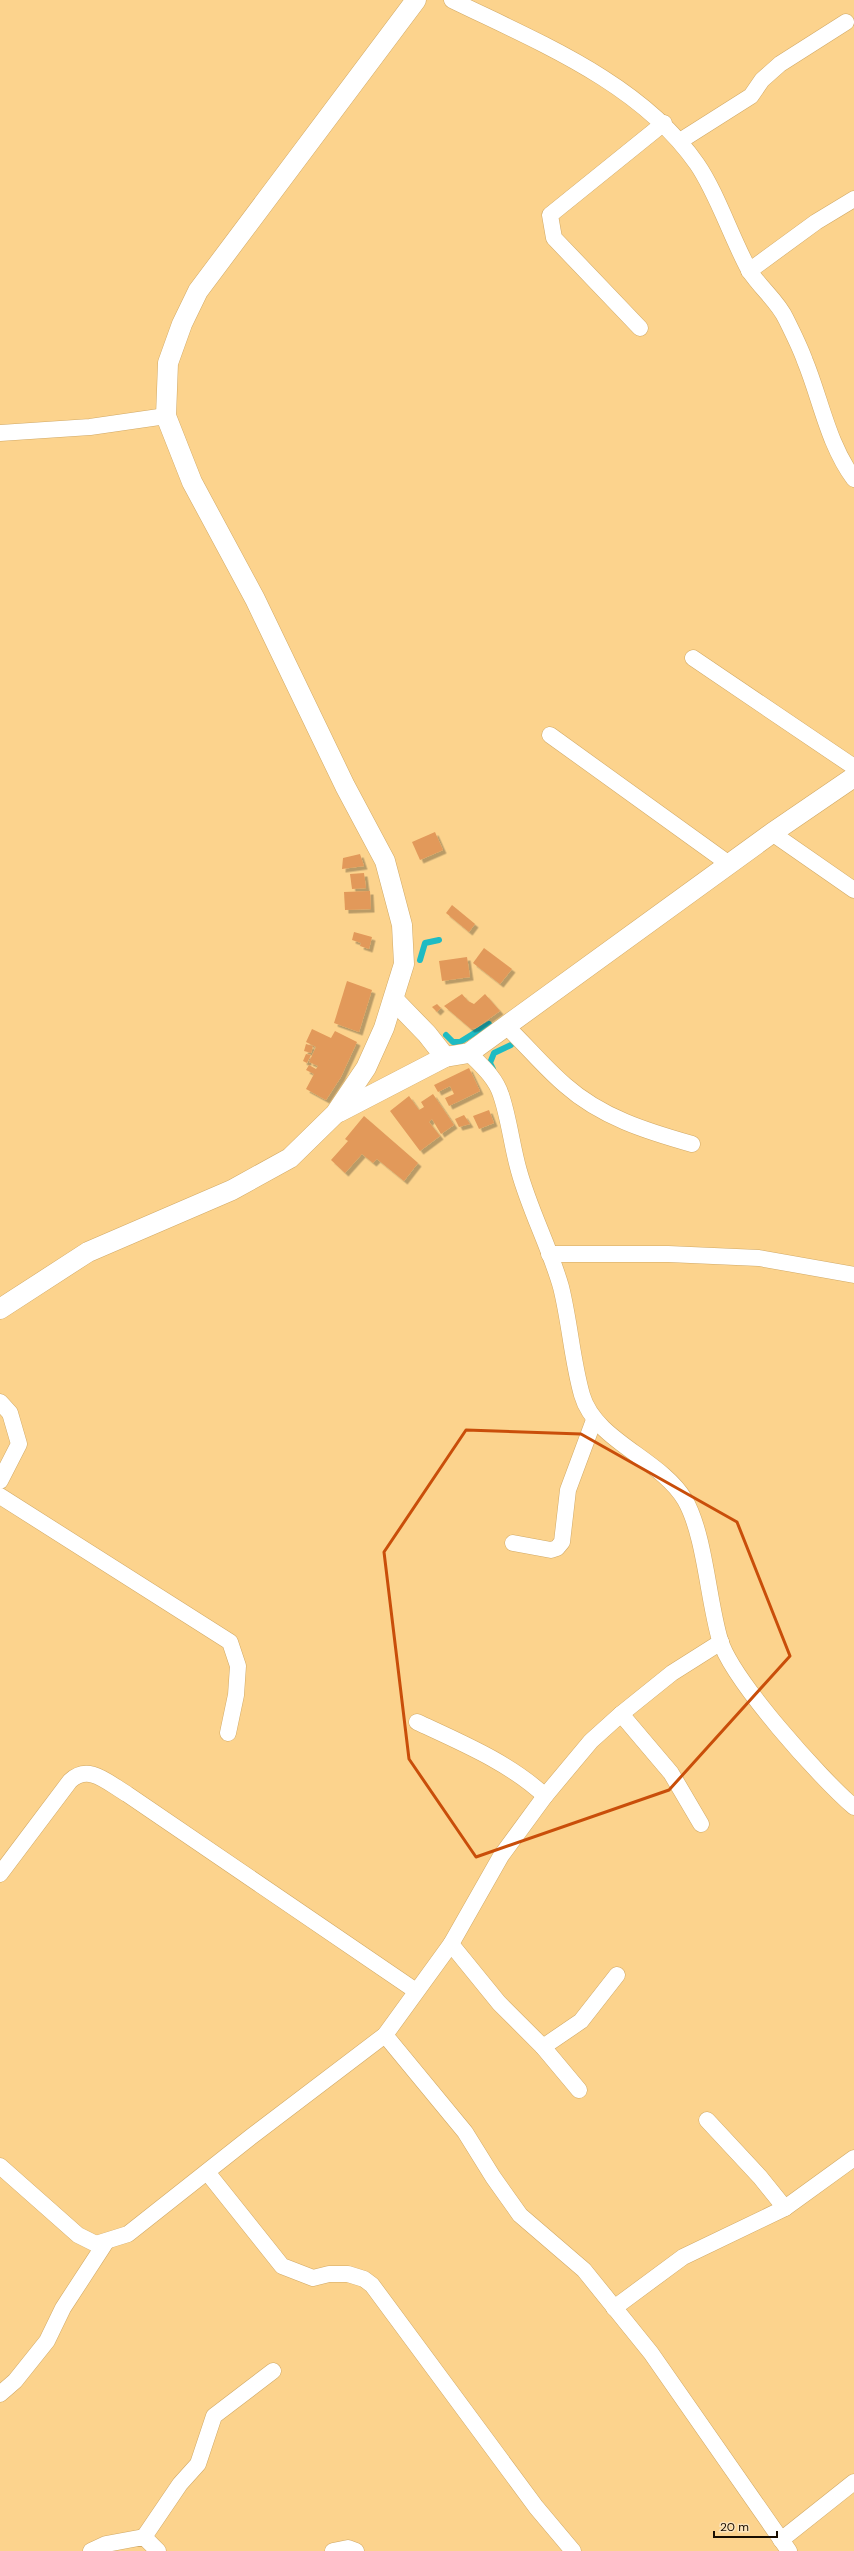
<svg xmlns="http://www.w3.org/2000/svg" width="854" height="2551" font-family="'DM Sans',sans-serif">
<defs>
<filter id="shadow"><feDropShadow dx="3.5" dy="3.5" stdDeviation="0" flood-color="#0004"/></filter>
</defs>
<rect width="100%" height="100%" fill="#fcd38d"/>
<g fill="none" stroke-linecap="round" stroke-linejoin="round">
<g stroke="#1ebbc3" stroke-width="6">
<path d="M420 960 425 943 439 940"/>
<path d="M446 1035 453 1042H460L489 1024"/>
<path d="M493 1069 490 1063 494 1053 511 1045"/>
</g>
</g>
<g fill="#e2995a" filter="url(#shadow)">
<path d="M435 832 443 850 420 860 412 842Z"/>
<path d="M360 854 364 866 342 869 343 858Z"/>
<path d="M364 873 366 888 352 889 350 874Z"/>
<path d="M370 891 371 909 345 910 344 892Z"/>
<path d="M452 905 475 924 469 932 446 913Z"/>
<path d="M354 932 372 937 369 949 360 946 361 943 352 940Z"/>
<path d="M484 948 512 969 500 984 473 963Z"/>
<path d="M467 957 470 977 442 981 439 961Z"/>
<path d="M347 981 372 990 359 1032 334 1023Z"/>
<path d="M462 994 468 1001 474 1004 485 994 500 1011 476 1028 471 1029 444 1006Z"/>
<path d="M437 1004 441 1008 437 1012 432 1007Z"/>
<path d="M312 1029 331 1038 335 1031 357 1042 341 1077 326 1100 306 1089 314 1074 306 1070 309 1065 316 1069 318 1066 309 1062 316 1047 306 1042Z"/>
<path d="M306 1044 313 1046 311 1053 304 1051Z"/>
<path d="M306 1054 311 1055 307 1063 303 1061Z"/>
<path d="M469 1068 480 1091 449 1106 445 1098 454 1094 450 1086 438 1092 434 1085Z"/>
<path d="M433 1094 454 1125 441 1134 432 1119 429 1122 440 1136 420 1151 390 1111 409 1096 419 1110 424 1107 421 1102Z"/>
<path d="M489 1110 494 1123 479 1129 473 1116Z"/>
<path d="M464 1115 470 1124 459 1127 455 1119Z"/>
<path d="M364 1116 418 1163 404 1181 377 1159 373 1163 362 1154 345 1173 331 1160 348 1141 345 1139Z"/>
</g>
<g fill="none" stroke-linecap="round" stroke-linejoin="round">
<defs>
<g id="minor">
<path d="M452 0C538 42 641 83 697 164 717 193 731 237 749 270 759 287 778 301 786 319 793 333 800 347 805 361 821 400 828 444 854 479"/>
<path d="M680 141 751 96 762 80 780 64 846 22"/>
<path d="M749 271 816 222 854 199"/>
<path d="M640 328 554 238 550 215 664 123"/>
<path d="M0 433 90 427 166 416"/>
<path d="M693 658 854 767"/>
<path d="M550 735 729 864"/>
<path d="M772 833 854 890"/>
<path d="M506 1026C526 1045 544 1067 565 1085 601 1117 646 1131 692 1144"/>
<path d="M469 1053C481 1065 496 1078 501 1095 509 1118 512 1147 519 1171 530 1211 550 1248 561 1287 570 1323 572 1360 582 1395 595 1441 661 1459 685 1500 705 1535 708 1600 720 1640 732 1680 821 1779 854 1807"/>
<path d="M549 1254H668L759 1258 854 1275"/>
<path d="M0 1402 10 1413 19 1444 0 1481"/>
<path d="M0 1496 230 1642 238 1666 236 1695 228 1733"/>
<path d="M513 1543 551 1550 557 1548 562 1542 568 1490 594 1420"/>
<path d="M621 1714 671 1773 701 1824"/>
<path d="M417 1722C462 1743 510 1763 545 1796"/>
<path d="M0 1874 70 1781C89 1763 108 1783 127 1794L416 1991"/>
<path d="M451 1944 499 2003 543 2047 579 2090"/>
<path d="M385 2035 465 2132 493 2177 520 2215 584 2270 651 2353 789 2551"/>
<path d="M543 2047 581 2021 617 1975"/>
<path d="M707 2120 760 2177 785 2208"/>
<path d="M0 2166 78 2235 96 2244 128 2234 252 2136 385 2035 451 1944 501 1856 545 1796 591 1741 621 1714 672 1673 721 1642"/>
<path d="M207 2172 282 2266 313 2278 329 2274H348L364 2279 372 2285 536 2507 573 2551"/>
<path d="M614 2308 683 2257 785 2208 854 2158"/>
<path d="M0 2394 15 2381 47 2341 63 2308 106 2242"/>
<path d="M144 2537 180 2484 198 2464 214 2416 273 2371"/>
<path d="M781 2540 854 2482"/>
<path d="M91 2551 106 2544 144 2537 158 2551"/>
<path d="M333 2551 348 2548 356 2551"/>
</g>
<g id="tertiary">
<path d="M394 1000 427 1034 445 1057"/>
<path d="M339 1112 445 1057 469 1053 772 833 854 777"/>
<path d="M0 1309 88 1252 232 1190 290 1158 335 1114 366 1068 384 1028 404 964 402 925 385 861 345 786 255 599 192 482 166 416 168 363 182 324 198 291 416 0"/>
</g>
</defs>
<use href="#minor" stroke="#d1a965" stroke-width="17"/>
<use href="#tertiary" stroke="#d1a965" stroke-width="21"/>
<use href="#minor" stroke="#fff" stroke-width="16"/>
<use href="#tertiary" stroke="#fff" stroke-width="20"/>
</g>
<path fill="none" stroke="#c94e0a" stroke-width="3" stroke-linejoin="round" d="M466 1430 581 1434 737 1522 790 1656 669 1790 476 1857 409 1759 384 1552Z"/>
<path d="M714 2531v6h63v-6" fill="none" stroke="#180d00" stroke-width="2"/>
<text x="720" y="2531" font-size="12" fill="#180d00" stroke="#fbe3ba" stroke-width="3" paint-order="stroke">20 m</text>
</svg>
